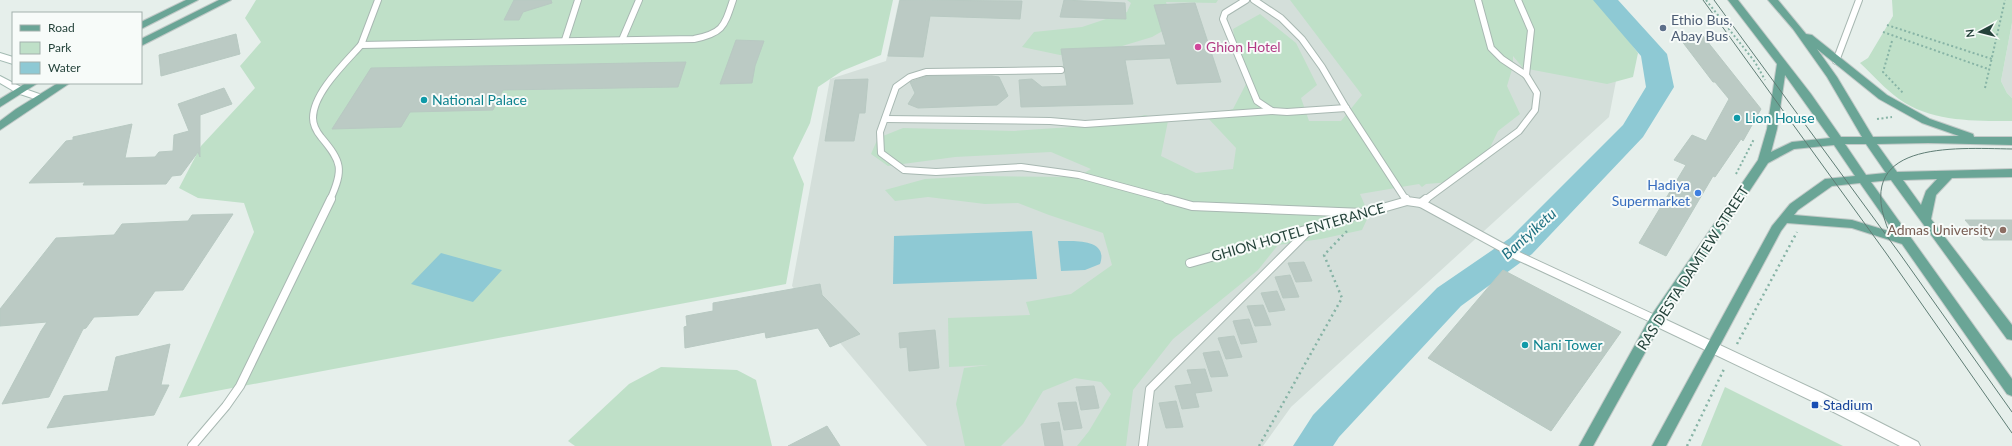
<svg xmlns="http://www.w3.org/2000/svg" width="2012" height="446" font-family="Lato,sans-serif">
<rect width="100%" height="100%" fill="#e6efeb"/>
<g fill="#d4dfda">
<path d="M899 0H1574L1622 50 1609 117 1291 407 1263 446H927L792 286 830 79 886 61Z"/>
<path d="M2012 23V98L2007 93 2001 81Z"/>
</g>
<g fill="#bfe0c8">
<path d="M256 0H893L881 55 842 71 818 87 810 123 793 158 804 184 786 284 179 398 254 232 244 203 198 198 179 188 201 146 255 88 240 66 261 42 245 18Z"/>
<path d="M1127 0H1218L1216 3 1166 2 1173 25 1152 37 1109 50 1060 55 1022 47 1034 32 1082 27 1127 12 1131 3Z"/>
<path d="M1290 0H1598L1638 53 1633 77 1607 84 1523 68 1513 56V66L1507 86 1520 114 1498 131 1482 164 1451 182 1426 184 1422 187 1419 184 1360 194 1369 215 1362 230 1321 239 1278 245 1258 270 1173 339 1133 390 1126 446H1077L1089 431 1111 394 1101 382 1075 378 1043 391 1023 424 1001 446H965L956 404 964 368 988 365 949 367 948 318 1030 315 1026 302 1071 294 1112 265 1103 233 1049 215 1018 203 985 204 928 197 895 201 885 190 925 179 977 176 1077 177 1091 169 1051 152 955 157 888 166 871 154 878 138 903 128 1014 131 1071 127 1119 121 1145 115 1168 121 1161 156 1196 173 1233 169 1236 148 1207 117 1233 109 1246 84 1236 49 1233 29 1260 14 1296 43 1317 85 1301 98 1309 121H1341L1362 95Z"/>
<path d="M1892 0H2012V23L2001 81 2007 93 2012 98V121C1974 121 1931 122 1899 99 1885 89 1873 75 1860 63L1868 58 1893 16Z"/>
<path d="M661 367 737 370 756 380 772 446H575L568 441 629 384Z"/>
<path d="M1725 387 1843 446H1701Z"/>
</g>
<g fill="#8ec9d4">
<path d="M1032 231 1037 279 893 284 894 236Z"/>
<path d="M1058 241C1073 241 1109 238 1100 264L1085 270 1061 271Z"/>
<path d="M441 253 502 270 473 302 411 284Z"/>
</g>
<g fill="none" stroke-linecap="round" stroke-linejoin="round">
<path fill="#8ec9d4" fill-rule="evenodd" d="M1593 0H1618L1667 54 1674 87 1643 137 1532 254 1461 306 1339 437 1333 446H1293L1313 415 1437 288 1510 238 1623 125 1646 87 1641 56Z"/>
</g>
<g fill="#bbcac4" stroke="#b8c9c2">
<path d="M514 0H551L552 3 523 12 519 20H504Z"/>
<path d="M900 0 1022 1 1020 19 930 16 923 57 888 56Z"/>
<path d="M1064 0 1125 3 1126 19 1060 17Z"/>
<path d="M1195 3 1221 82 1177 84 1170 58 1125 60 1133 104 1021 107 1019 80 1032 79 1042 87 1067 86 1061 49 1166 45 1154 5Z"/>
<path d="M236 34 240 54 161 76 159 55Z"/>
<path d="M1678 36H1703L1761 109 1743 141 1741 139 1715 177 1713 176 1666 256 1639 243 1686 165 1674 160 1692 135 1706 141 1729 99 1715 82H1713Z"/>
<path d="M736 40 764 41 755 66 752 83 720 84Z"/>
<path d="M686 62 678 87 503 90 493 110 410 112 401 127 332 129 371 68Z"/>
<path d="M927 76H992L999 77 1008 96 997 105 918 108 908 104 915 93 910 82Z"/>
<path d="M868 79 865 113H859L854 141H825L835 80Z"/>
<path d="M224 88 232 104 200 115V157L198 152 181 175 172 176 166 184 83 185 85 182 29 183 66 141 73 140V137L132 124 125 158 155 157 159 152 173 151 174 135 189 131 178 104Z"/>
<path d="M233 214 183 290 155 291 138 315 94 317 86 328 83 329 49 397 2 404 41 331 47 322 0 326V309L56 238 114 235 122 224 188 221 192 215Z"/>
<path d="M1965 220H2012V240H1983Z"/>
<path d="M1304 262 1312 281 1296 282 1288 263Z"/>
<path d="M1503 270 1621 332 1551 431 1428 358Z"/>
<path d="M1290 275 1299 297 1283 298 1275 277Z"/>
<path d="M820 284 822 295 860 334 830 347 818 328 766 338 765 332 685 348 684 327 687 326 686 316 713 311V303Z"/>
<path d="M1277 291 1285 310 1269 312 1261 293Z"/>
<path d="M1263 305 1271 325 1255 326 1247 306Z"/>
<path d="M1249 319 1257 342 1241 344 1233 321Z"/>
<path d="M935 330 939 368 909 371 907 347 900 348 899 333Z"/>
<path d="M1234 336 1242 357 1226 359 1218 338Z"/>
<path d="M170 344 161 385H169L154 415 47 428 64 396 108 391 116 357Z"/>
<path d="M1219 351 1228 376 1211 377 1203 353Z"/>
<path d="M1205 369 1212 391 1195 393 1199 407 1182 409 1175 386 1192 384 1187 370Z"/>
<path d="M1094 386 1099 408 1081 410 1076 387Z"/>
<path d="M1176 401 1183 427 1166 428 1159 403Z"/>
<path d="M1076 402 1082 428 1064 430 1058 403Z"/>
<path d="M1059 422 1063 446H1045L1041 424Z"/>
<path d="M827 426 840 446H788Z"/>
</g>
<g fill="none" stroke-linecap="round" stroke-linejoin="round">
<defs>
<g id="service-far1">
<path d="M378 0 361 45 694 39C723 33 724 27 733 0"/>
<path d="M1246 0 1225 13 1223 19 1257 101 1272 111 1287 112 1346 108"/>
<path d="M1254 0 1281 18 1302 39 1322 67 1346 108 1406 200"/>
<path d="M1518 0 1531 30 1526 75"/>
<path d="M565 40 578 0"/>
<path d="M622 40 639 0"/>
<path d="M1836 61 1859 0"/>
<path d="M1061 70 926 72 910 77 896 87 880 132 881 153 904 170 936 172 1021 167 1079 175 1171 200"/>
<path d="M885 119 1050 121 1085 124 1272 111"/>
<path d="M330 200C344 169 342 162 321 137 317 132 313 125 313 118 313 93 345 63 361 45"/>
<path d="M1425 200 1519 131 1535 110 1537 93 1526 75 1502 59 1491 48 1478 0"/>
</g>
<g id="service">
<path d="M1167 199 1192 206 1364 213"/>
<path d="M1406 199 1407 201 1421 203 1516 255 1656 320"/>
<path d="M1421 203 1426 199"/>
<path d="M1190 263 1407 201"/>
<path d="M192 446 226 406 240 386 331 199"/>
<path d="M1143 446 1150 389 1310 229"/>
</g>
<path id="minor" d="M1656 315 1822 393 1918 442 1920 446H1900L1812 401 1651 324 1649 320 1651 316Z"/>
<g id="secondary">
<path d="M0 53 13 57V64L0 60Z"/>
<path d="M0 76 25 89 45 96 46 98 41 101 17 93 0 83Z"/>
</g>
<g id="primary">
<path d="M186 0H198L141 29V22Z"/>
<path d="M219 0H231L141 46V39Z"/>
<path d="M1728 0H1738L1811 94 1841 137H1862L1827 77 1793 29 1768 0H1778L1806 34 1812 35 1887 95 1930 119 1973 134 1974 137H2012V145L1928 143 1877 144 1897 172 2012 169V177L1952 178 1936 195 1931 219 2012 325V340L2007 339 1891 180 1871 182 2012 379V396L2007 394 1902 244 1852 228 1787 223 1781 231 1666 446H1652L1772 226 1790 204 1825 179 1855 176 1834 145 1794 149 1768 163 1661 324 1593 446H1579L1651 316 1758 160 1767 129 1777 64ZM1817 49 1879 99 1922 123 1959 136 1873 137 1837 77ZM1785 75 1830 138 1792 142 1771 152 1777 129ZM1845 144H1866L1886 173 1866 175ZM1937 179 1926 191 1921 205 1903 180ZM1860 183 1895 233 1852 220 1794 215 1798 210 1832 186Z"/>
<path d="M26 83H38L0 107V99Z"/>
<path d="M58 83H70L0 130V121L16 109Z"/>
</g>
</defs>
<use href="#service-far1" stroke="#a8b8b2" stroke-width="8"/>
<use href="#service" stroke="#a8b8b2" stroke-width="10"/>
<use href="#minor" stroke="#a8b8b2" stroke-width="2"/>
<use href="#secondary" stroke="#a4bbb3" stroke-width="2"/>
<use href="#primary" stroke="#c2cac8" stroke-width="2"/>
<g stroke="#86b3a5" stroke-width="2" stroke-dasharray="2 2.5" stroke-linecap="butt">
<path d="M1706 0 1755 62 1765 80"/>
<path d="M1887 25 1992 59"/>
<path d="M1883 32 1988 69"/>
<path d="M1892 41 1883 72 1903 93"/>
<path d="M1985 88 2005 0"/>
<path d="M1877 119 1892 117"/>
<path d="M1736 174 1754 139"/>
</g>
<g stroke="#86b3a5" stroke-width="2.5" stroke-dasharray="2 3.5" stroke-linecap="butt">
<path d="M1737 344 1797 232"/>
<path d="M1259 446 1342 298 1324 255 1347 231"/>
<path d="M1687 446 1725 367"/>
</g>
<use href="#service-far1" stroke="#fff" stroke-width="6"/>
<use href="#service" stroke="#fff" stroke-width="8"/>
<use href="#minor" fill="#fff" fill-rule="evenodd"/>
<use href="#secondary" fill="#fff" fill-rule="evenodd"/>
<use href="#primary" fill="#6aa596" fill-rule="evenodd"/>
<g stroke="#5f7d75" stroke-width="1">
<path d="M1703 0 1886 253 2012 433"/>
<path d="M1714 0 1900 254 2012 412"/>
<path d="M1890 234C1849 140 1952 148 2012 149"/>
</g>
</g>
<circle fill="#5c6f8a" stroke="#f7fbf9" stroke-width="1.5" cx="1663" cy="28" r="4"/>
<circle fill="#d1479c" stroke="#f7fbf9" stroke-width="1.5" cx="1198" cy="47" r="4"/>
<g fill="#0f9aa8" stroke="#f7fbf9" stroke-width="1.5">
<circle cx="424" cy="100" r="4"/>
<circle cx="1737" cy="118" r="4"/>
<circle cx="1525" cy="345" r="4"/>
</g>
<circle fill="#3f7fe0" stroke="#f7fbf9" stroke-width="1.5" cx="1698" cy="193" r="4"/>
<circle fill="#8d6e63" stroke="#f7fbf9" stroke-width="1.5" cx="2003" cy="230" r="4"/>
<rect fill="#1a4fb4" stroke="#f7fbf9" stroke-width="1.5" x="1811" y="401" width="8" height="8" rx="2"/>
<g text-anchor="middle" stroke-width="4" stroke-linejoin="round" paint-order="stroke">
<g font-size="14" fill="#4e5e75" stroke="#f7fbf9" text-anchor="start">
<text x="1671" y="25">Ethio Bus,<tspan x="1671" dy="16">Abay Bus</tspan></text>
</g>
<g font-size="14" fill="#b23c85" stroke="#f7fbf9" text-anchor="start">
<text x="1206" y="52">Ghion Hotel</text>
</g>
<g font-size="14" fill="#0d838f" stroke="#f7fbf9" text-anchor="start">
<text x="432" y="105">National Palace</text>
<text x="1745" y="123">Lion House</text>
<text x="1533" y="350">Nani Tower</text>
</g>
<g font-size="14" fill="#366cbe" stroke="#f7fbf9" text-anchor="end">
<text x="1690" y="190">Hadiya<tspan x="1690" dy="16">Supermarket</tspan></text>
</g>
<g font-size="14" fill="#785e54" stroke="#f7fbf9" text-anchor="end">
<text x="1995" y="235">Admas University</text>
</g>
<g font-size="14" fill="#24423a" stroke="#f7fbf9">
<text transform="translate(1298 232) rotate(-16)" y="5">GHION HOTEL ENTERANCE</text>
<text transform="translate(1693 268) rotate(-57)" y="5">RAS DESTA DAMTEW STREET</text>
</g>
<g font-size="14" fill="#164399" stroke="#f7fbf9" text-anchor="start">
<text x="1823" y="410">Stadium</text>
</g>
<g font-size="15" font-style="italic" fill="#1c6f80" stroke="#f7fbf9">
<text transform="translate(1529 234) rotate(-42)" y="5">Bantyiketu</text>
</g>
</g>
<rect x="12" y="12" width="130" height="72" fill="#f7fbf9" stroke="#a3b1ad"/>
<rect x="20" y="25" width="20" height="6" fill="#6aa596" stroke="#a3b1ad"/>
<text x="48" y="32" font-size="12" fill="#24423a">Road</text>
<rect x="20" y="42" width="20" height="12" fill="#bfe0c8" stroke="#a3b1ad"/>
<text x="48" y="52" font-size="12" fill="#24423a">Park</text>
<rect x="20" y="62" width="20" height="12" fill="#8ec9d4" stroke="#a3b1ad"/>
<text x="48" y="72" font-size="12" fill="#24423a">Water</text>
<g transform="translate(1980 32) rotate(263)" stroke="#f7fbf9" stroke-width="3" paint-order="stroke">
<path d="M0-3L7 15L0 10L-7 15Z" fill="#24423a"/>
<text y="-6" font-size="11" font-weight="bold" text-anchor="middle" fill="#24423a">N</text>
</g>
</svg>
